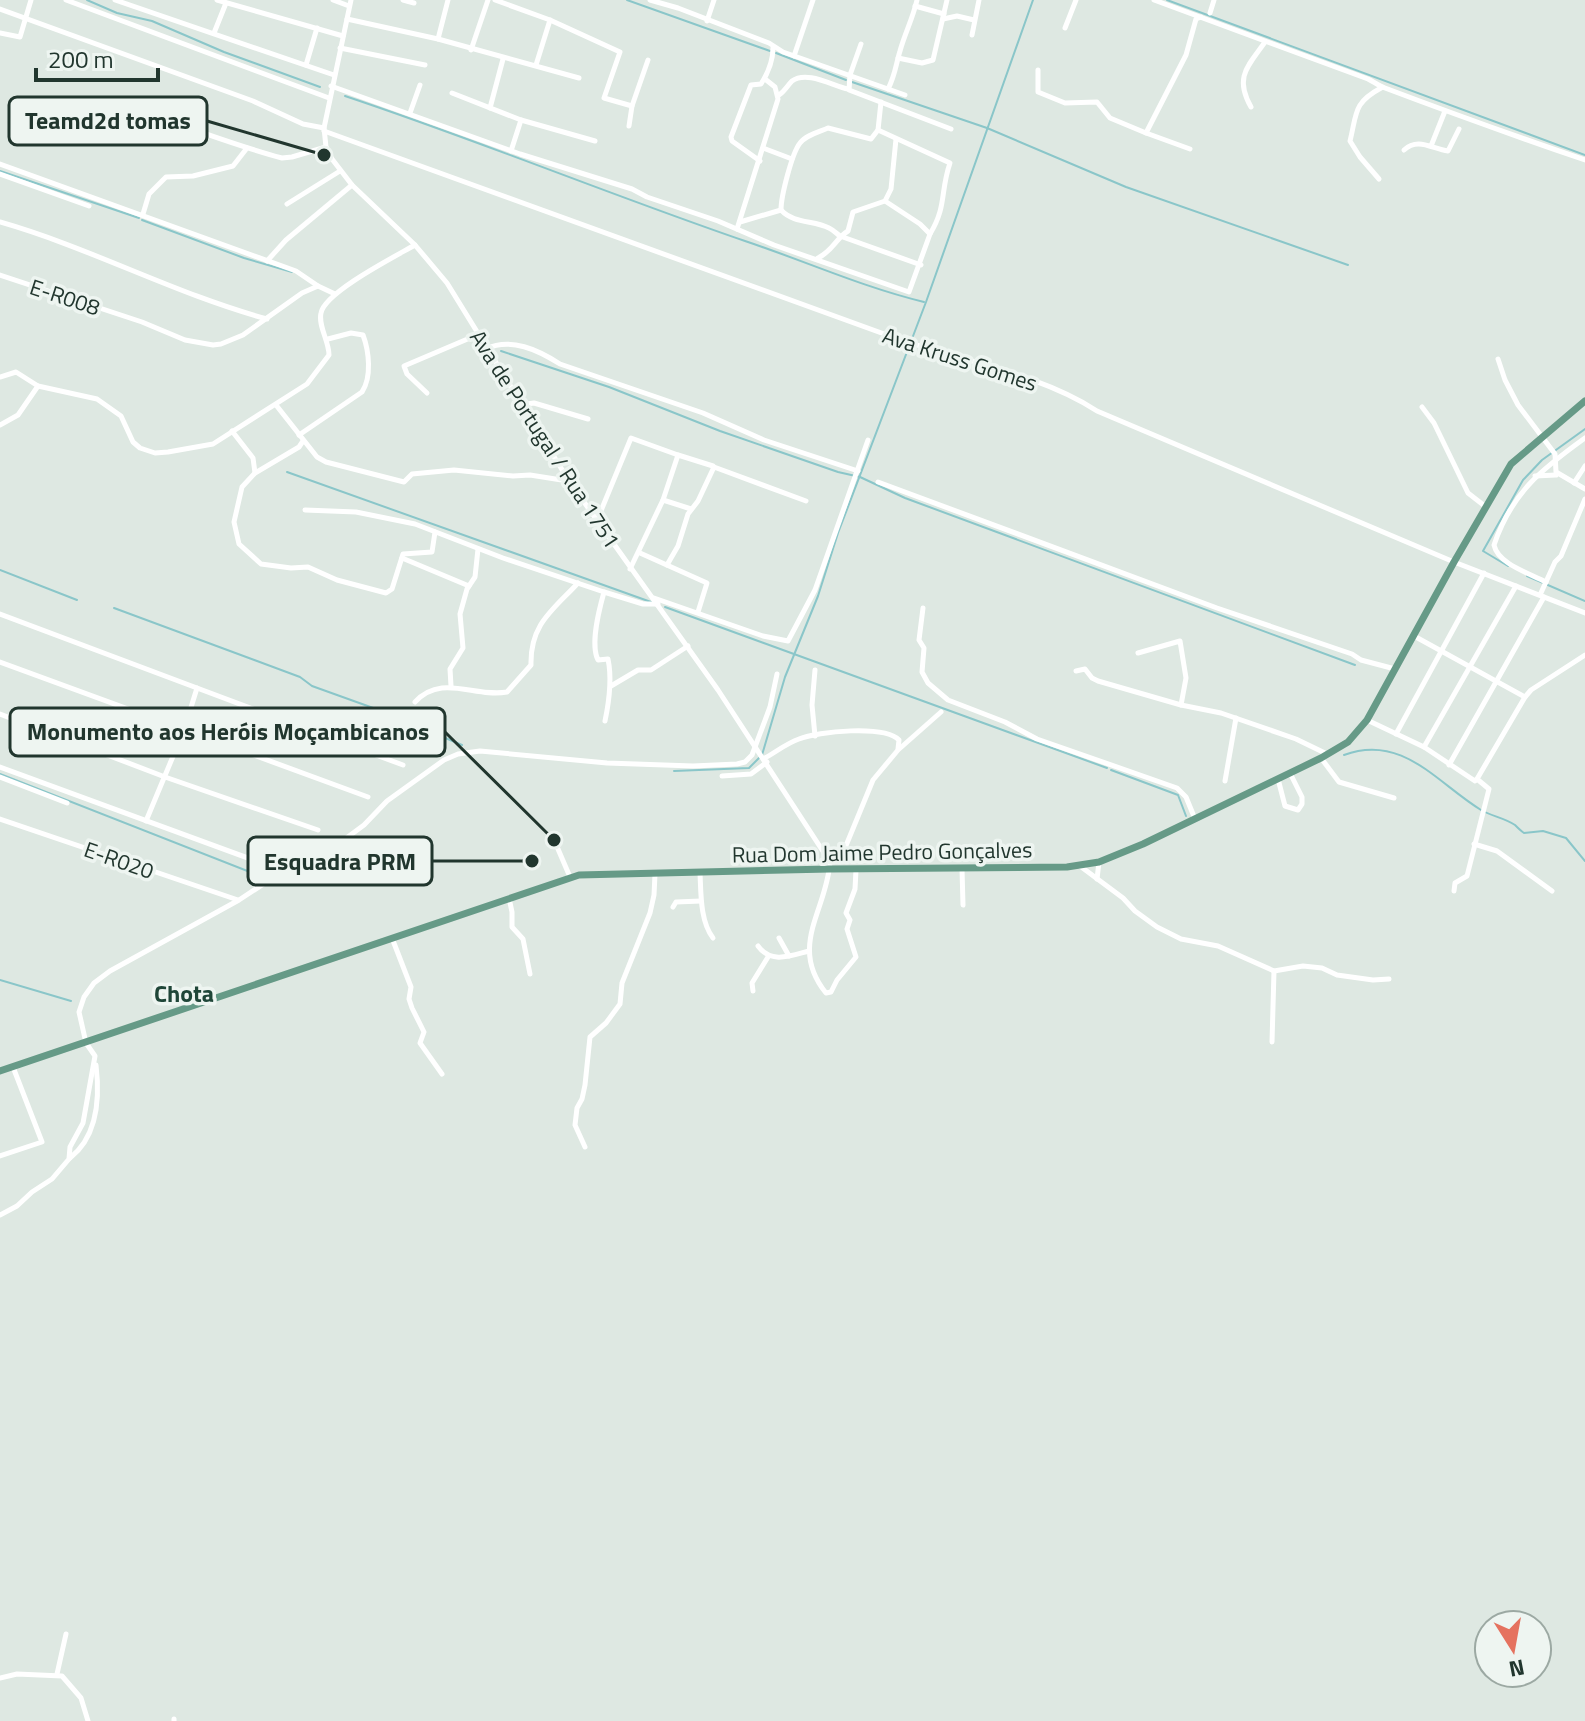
<svg xmlns="http://www.w3.org/2000/svg" width="1585" height="1721" font-family="'Titillium Web',sans-serif">
<rect width="100%" height="100%" fill="#dee8e2"/>
<g fill="none" stroke-linecap="round" stroke-linejoin="round">
<g stroke="#8ac6c9" stroke-width="2">
<path d="M87 0 117 13 152 21 224 52 320 87"/>
<path d="M627 0 770 51"/>
<path d="M1167 0 1585 155"/>
<path d="M776 53 846 80"/>
<path d="M852 82 987 128 1126 187 1348 265"/>
<path d="M345 96C480 141 611 195 745 241 805 261 862 287 924 302"/>
<path d="M0 171 139 218"/>
<path d="M142 220 244 258 292 272"/>
<path d="M501 351 609 387 720 431 838 472 860 477 905 498 1355 665"/>
<path d="M287 472 651 602"/>
<path d="M1508 566 1483 551 1523 480 1542 460 1585 429"/>
<path d="M0 570 77 600"/>
<path d="M1527 576 1585 601"/>
<path d="M665 607 1107 768"/>
<path d="M114 608 300 677 312 686 376 709 462 745"/>
<path d="M1344 755C1402 733 1437 783 1481 810 1491 816 1505 818 1515 825 1518 828 1521 831 1524 833L1543 831 1566 838 1585 861"/>
<path d="M1111 770 1178 795 1186 816"/>
<path d="M674 771 749 768 762 755 785 677 818 596 838 533 926 302 1033 0"/>
<path d="M0 774 260 876"/>
<path d="M0 980 71 1001"/>
</g>
<g stroke="#fff" stroke-width="5">
<path d="M66 0 329 98"/>
<path d="M115 0 334 75"/>
<path d="M217 0 343 36"/>
<path d="M333 0 349 6"/>
<path d="M351 0 324 128 326 147 332 159 352 185 415 245 447 283 569 481 718 690 830 862C827 910 788 946 826 993L831 992 837 980 856 957 847 929 850 920 846 913 855 889 856 870"/>
<path d="M403 0 414 3"/>
<path d="M495 0 550 20 620 52 604 98 632 106"/>
<path d="M650 0 678 8 769 43 783 52 905 95"/>
<path d="M1154 0 1368 79C1374 82 1379 86 1385 88 1451 113 1518 137 1585 160"/>
<path d="M915 6 944 14"/>
<path d="M0 9 253 101 303 124 324 128"/>
<path d="M1210 13 1214 0"/>
<path d="M347 19 438 39 579 78"/>
<path d="M943 19 957 16 974 20"/>
<path d="M707 21 714 0"/>
<path d="M1065 28 1076 0"/>
<path d="M0 33 20 37 31 0"/>
<path d="M214 33 226 3"/>
<path d="M972 35 979 0"/>
<path d="M438 39 448 0"/>
<path d="M861 44 850 75 849 90 951 129"/>
<path d="M340 48 425 65"/>
<path d="M471 50 488 0"/>
<path d="M794 56 813 0"/>
<path d="M898 58 922 63 933 60 947 0"/>
<path d="M306 65 317 28"/>
<path d="M536 65 550 20"/>
<path d="M1038 70V92L1065 103 1097 102 1110 118 1146 133"/>
<path d="M331 86 520 154 632 189 647 197 718 221 774 245 909 292 930 234 920 224 885 201 891 189 896 139"/>
<path d="M888 89C895 76 896 64 900 51 905 33 913 18 917 0"/>
<path d="M452 93 521 120 595 141"/>
<path d="M779 95C785 91 787 86 792 81 807 70 833 86 848 89"/>
<path d="M107 100C166 118 222 142 282 158L292 157 326 147"/>
<path d="M1251 107C1234 77 1248 66 1265 42"/>
<path d="M490 108 503 59"/>
<path d="M410 113 420 85"/>
<path d="M629 126 632 106 648 60"/>
<path d="M878 130 950 163C940 192 947 206 930 234"/>
<path d="M324 131C512 199 700 267 887 335 955 360 1037 372 1097 411L1454 562 1585 613"/>
<path d="M1431 146 1445 111"/>
<path d="M763 148 792 159"/>
<path d="M1190 149 1146 133 1186 55 1196 19 1201 17"/>
<path d="M1404 150C1418 137 1432 149 1448 151L1459 129"/>
<path d="M511 151 521 120"/>
<path d="M760 161 732 141 731 137 751 85 761 84C768 73 773 61 773 48"/>
<path d="M0 164 296 271 318 286 335 294"/>
<path d="M0 174 89 206"/>
<path d="M1379 179 1360 157 1350 141C1357 113 1353 103 1381 88"/>
<path d="M287 204 340 171"/>
<path d="M781 210C781 196 792 153 800 143 806 135 819 132 828 128L871 139 878 130 881 102"/>
<path d="M781 210C794 224 814 220 829 228 833 230 836 233 840 236L921 265"/>
<path d="M143 214 149 194 166 177 193 176 233 166 247 148"/>
<path d="M0 222C91 248 175 294 267 319"/>
<path d="M740 222 781 210"/>
<path d="M737 229 778 99 775 87 765 79"/>
<path d="M818 258C834 250 835 239 848 231L853 212 885 201"/>
<path d="M267 261 286 240 352 185"/>
<path d="M0 275 142 322 185 340 213 345 221 344 243 335 302 293 318 286"/>
<path d="M486 349C511 337 538 350 560 364L703 413 764 440 858 471"/>
<path d="M1498 359 1505 380 1518 405 1555 454 1556 472 1585 489"/>
<path d="M0 377 16 372 38 386 97 399 121 416 133 442 140 448 155 453 168 452 213 444 307 384 329 355C329 341 318 326 321 313 325 292 396 256 415 245"/>
<path d="M427 393 407 374 404 366 477 335"/>
<path d="M276 405 317 457 326 462 404 482 412 474 454 470 513 476 530 475 568 481"/>
<path d="M520 405 534 403 588 419"/>
<path d="M1422 407 1434 423 1468 493 1486 507"/>
<path d="M0 425 18 415 38 386"/>
<path d="M232 431 253 458 255 473"/>
<path d="M299 435 362 392C372 377 369 351 363 335L351 333 328 339"/>
<path d="M303 441 299 447 255 473 242 487 234 522 239 544 261 564 291 568 308 567 337 580 386 593 392 589 403 554 432 552 435 532"/>
<path d="M678 455 713 466"/>
<path d="M1535 476 1556 475"/>
<path d="M878 482 1217 608 1352 654 1361 660 1395 669"/>
<path d="M1574 483 1585 466"/>
<path d="M305 510 356 512 415 524 503 558 604 592 643 604H658"/>
<path d="M598 518 631 438 678 455 663 500"/>
<path d="M640 553 707 583 698 612"/>
<path d="M402 558 469 586"/>
<path d="M667 565 678 546 688 514 698 501 714 467 806 501"/>
<path d="M630 569 663 500 691 509"/>
<path d="M1546 582C1529 573 1498 564 1494 545 1512 492 1542 469 1585 438"/>
<path d="M604 592C599 610 590 644 598 660L608 659C612 678 609 702 605 721"/>
<path d="M1540 595 1555 562 1561 556 1585 499"/>
<path d="M654 598 763 636 788 641 815 590 868 440"/>
<path d="M923 608 919 640 924 648 922 672 928 683 948 700 1005 722 1037 739 1177 788 1186 797 1195 819"/>
<path d="M0 614 197 688"/>
<path d="M1414 636 1525 697"/>
<path d="M1138 653 1180 641 1186 678 1181 705"/>
<path d="M0 662 368 797"/>
<path d="M1076 671 1085 669 1092 678 1098 681 1181 705 1221 713 1296 739 1327 754"/>
<path d="M451 686 450 669 463 648 460 614 467 589 475 577 478 549"/>
<path d="M611 686 638 670H651L688 646"/>
<path d="M415 702C442 673 474 698 507 692L531 665C530 624 553 610 578 583"/>
<path d="M0 714 165 777 318 830"/>
<path d="M1367 720 1424 747 1475 781 1477 779 1489 789 1467 876 1455 883 1454 891"/>
<path d="M1396 734 1484 573"/>
<path d="M815 736 812 705 815 670"/>
<path d="M1424 747 1516 586"/>
<path d="M765 758C776 752 787 743 799 739 818 731 885 725 899 740L898 749"/>
<path d="M1321 758 1339 782 1394 798"/>
<path d="M1449 765 1544 597"/>
<path d="M0 767 267 865"/>
<path d="M722 776 751 774 767 762"/>
<path d="M0 777 67 803"/>
<path d="M1278 779 1285 806 1298 810 1302 804V797L1290 773"/>
<path d="M1477 779 1525 697 1531 690 1585 655"/>
<path d="M1225 781 1236 718"/>
<path d="M0 819 238 900"/>
<path d="M146 821 184 730 197 688 403 765"/>
<path d="M555 842 570 877"/>
<path d="M1474 844 1497 851 1552 891"/>
<path d="M824 852 845 848 873 780 898 750 941 712"/>
<path d="M1080 866 1123 898 1135 911 1157 927 1181 939 1218 946 1274 971 1303 966 1322 968 1337 975 1373 980 1389 979"/>
<path d="M962 869 963 905"/>
<path d="M700 873C701 893 700 921 713 938"/>
<path d="M1097 879 1099 862"/>
<path d="M509 898 512 912V927L523 939 530 974"/>
<path d="M673 907 676 902 701 901"/>
<path d="M392 938 411 987 409 999 412 1008 424 1032 420 1043 442 1074"/>
<path d="M779 938 789 956"/>
<path d="M758 946C771 964 790 956 809 951"/>
<path d="M753 991 752 983 768 957"/>
<path d="M1272 1042 1274 971"/>
<path d="M585 1147 575 1125 577 1108 582 1099 585 1085 590 1037 606 1023 620 1004 622 983 650 913 654 895 655 874"/>
<path d="M0 1156 42 1142 13 1067"/>
<path d="M70 1158C98 1136 100 1098 96 1065"/>
<path d="M0 1215 17 1206 32 1192 52 1179 69 1159 70 1147 83 1123 95 1056 86 1043 79 1012 84 997 94 983 110 971 239 900 303 858 337 845 364 825 387 801 444 760 458 754 480 751 607 763 693 766 737 764 745 762 752 755 770 707 777 674"/>
<path d="M57 1674 66 1634"/>
<path d="M0 1678 17 1674 62 1676 81 1698 88 1721"/>
<path d="M174 1719V1721"/>
</g>
<path stroke="#669a87" stroke-width="7" d="M0 1071 579 875 829 869 1067 867 1099 862 1143 844 1321 758 1348 742 1367 720 1454 562 1511 464 1585 401"/>
</g>
<g text-anchor="middle" stroke-width="7" stroke-linejoin="round" paint-order="stroke">
<g font-size="22" fill="#21362e" stroke="#eef5f1">
<text transform="translate(65 297) rotate(18)" y="8">E-R008</text>
<text transform="translate(960 359) rotate(18)" y="8">Ava Kruss Gomes</text>
<text transform="translate(545 439) rotate(57)" y="8">Ava de Portugal / Rua 1751</text>
<text transform="translate(882 852) rotate(-1)" y="8">Rua Dom Jaime Pedro Gonçalves</text>
<text transform="translate(119 860) rotate(19)" y="8">E-R020</text>
</g>
<g font-size="24" font-weight="bold" fill="#1f4638" stroke="#eef5f1">
<text x="184" y="1002">Chota</text>
</g>
</g>
<path fill="none" stroke="#21362e" stroke-width="3" d="M324 155L207 121M554 840L445 732M532 861L432 861"/>
<g fill="#21362e" stroke="#eef5f1" stroke-width="3">
<circle cx="324" cy="155" r="8"/>
<circle cx="554" cy="840" r="8"/>
<circle cx="532" cy="861" r="8"/>
</g>
<g fill="#eef5f1" stroke="#21362e" stroke-width="3">
<rect x="9" y="97" width="198" height="48" rx="8"/>
<rect x="10" y="708" width="435" height="48" rx="8"/>
<rect x="248" y="837" width="184" height="48" rx="8"/>
</g>
<g font-size="24" text-anchor="middle" font-weight="bold" fill="#21362e">
<text x="108" y="129">Teamd2d tomas</text>
<text x="228" y="740">Monumento aos Heróis Moçambicanos</text>
<text x="340" y="870">Esquadra PRM</text>
</g>
<g transform="translate(1513 1649) rotate(169)"><circle r="38" fill="#eef5f1" stroke="#9ca9a3" stroke-width="2"/>
<path d="M0-6L14 30L0 20L-14 30Z" fill="#e5725f"/>
<text y="-12" font-size="22" font-weight="bold" text-anchor="middle" fill="#21362e">N</text>
</g>
<path d="M36 68v12h122v-12" fill="none" stroke="#21362e" stroke-width="4"/>
<text x="48" y="68" font-size="24" fill="#21362e" stroke="#eef5f1" stroke-width="6" paint-order="stroke">200 m</text>
</svg>
